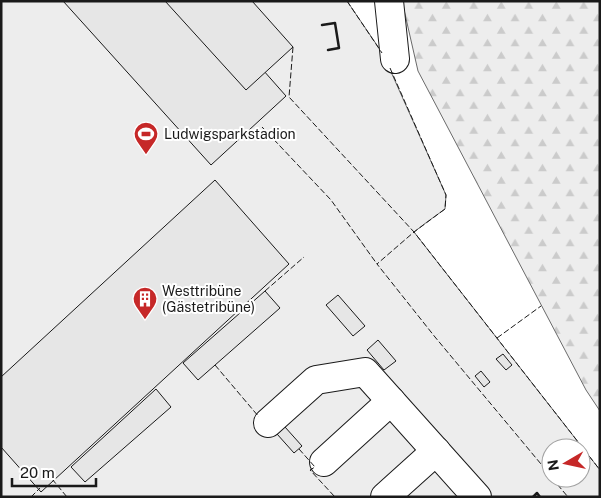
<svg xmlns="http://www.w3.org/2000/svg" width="601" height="498" font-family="'Public Sans',sans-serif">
<defs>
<pattern id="forest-firs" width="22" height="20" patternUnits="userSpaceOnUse" patternTransform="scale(1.25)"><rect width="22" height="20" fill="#ededed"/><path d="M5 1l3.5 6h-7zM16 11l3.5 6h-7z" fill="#cbcbcb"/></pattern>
</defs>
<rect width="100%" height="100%" fill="#fff"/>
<path fill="url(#forest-firs)" stroke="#6a6a6a" d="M402 1H600V411L586 390 418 71Z"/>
<path fill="#ededed" stroke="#6a6a6a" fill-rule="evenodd" d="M1 1H347L383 54 446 195 445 209 427 222 414 232 600 470V497H1ZM551 448H581V478H551Z"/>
<g fill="#e6e6e6" stroke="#1a1a1a">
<path d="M63 1H202L286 96 211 165Z"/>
<path d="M165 1H252L293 47 246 90Z"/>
<path d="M215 180 289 264 41 492 1 447V377Z"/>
<path d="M265 291 280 308 198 380 183 363Z"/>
<path d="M338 295 365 326 353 336 326 305Z"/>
<path d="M378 340 396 361 384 370 367 350Z"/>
<path d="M503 354 512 365 506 370 496 359Z"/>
<path d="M481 371 490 382 484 387 475 376Z"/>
<path d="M156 389 171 407 85 482 71 467Z"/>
<path d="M285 427 302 446 294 453 277 434Z"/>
</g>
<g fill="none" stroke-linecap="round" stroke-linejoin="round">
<defs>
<g id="minor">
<path d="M389 1 395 59"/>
<path d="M268 423 316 380 365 372 477 497"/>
<path d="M324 462 391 401"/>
<path d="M385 497 436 451"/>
</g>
</defs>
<use href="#minor" stroke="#1a1a1a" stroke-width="30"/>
<use href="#minor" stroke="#fff" stroke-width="28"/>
<g stroke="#1a1a1a" stroke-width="1" stroke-dasharray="6 2.5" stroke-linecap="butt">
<path d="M347 1 382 53"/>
<path d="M293 47 289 97 414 232 377 264 435 337 551 476"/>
<path d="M390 68 446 195 445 209 414 232 600 470"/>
<path d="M262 127 331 200 377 264"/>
<path d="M265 291 304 257"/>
<path d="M497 338 541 306"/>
<path d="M215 365 259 417"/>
<path d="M299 449 315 467 310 470 335 497"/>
<path d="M552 478 568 497"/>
<path d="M52 479 67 497"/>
<path d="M31 497 40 488"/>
</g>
<g stroke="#1a1a1a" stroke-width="2.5">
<path d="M322 25 335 23 339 48 328 50"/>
<path d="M533 497 537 493 540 497"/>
</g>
</g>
<defs>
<symbol id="stadium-pin" viewBox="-11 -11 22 30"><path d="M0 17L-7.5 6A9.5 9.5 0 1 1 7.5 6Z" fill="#c62828" stroke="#fff"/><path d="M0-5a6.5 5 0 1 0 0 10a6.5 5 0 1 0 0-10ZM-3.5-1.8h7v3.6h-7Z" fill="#fff"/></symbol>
<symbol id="building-pin" viewBox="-11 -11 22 30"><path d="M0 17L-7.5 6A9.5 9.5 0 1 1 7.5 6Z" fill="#c62828" stroke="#fff"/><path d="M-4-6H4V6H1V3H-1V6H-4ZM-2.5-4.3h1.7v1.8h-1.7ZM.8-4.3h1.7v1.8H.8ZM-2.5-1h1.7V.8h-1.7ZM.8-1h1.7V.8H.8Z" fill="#fff"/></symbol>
</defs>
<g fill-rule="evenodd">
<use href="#stadium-pin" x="132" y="120" width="28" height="38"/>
<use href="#building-pin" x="131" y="285" width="28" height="38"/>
</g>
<g text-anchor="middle" stroke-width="4" stroke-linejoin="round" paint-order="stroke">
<g font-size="14" fill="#1a1a1a" stroke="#fff" text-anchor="start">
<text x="164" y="139">Ludwigsparkstadion</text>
<text x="162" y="296">Westtribüne<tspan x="162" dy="16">(Gästetribüne)</tspan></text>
</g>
</g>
<rect width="601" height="498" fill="none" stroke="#1a1a1a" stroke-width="5"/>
<g transform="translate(566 463) rotate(261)"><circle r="24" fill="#ffffff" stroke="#a3a3a3"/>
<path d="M0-4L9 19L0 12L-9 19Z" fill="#c62828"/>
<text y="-8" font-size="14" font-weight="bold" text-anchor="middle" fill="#1a1a1a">N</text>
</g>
<path d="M12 478v8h84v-8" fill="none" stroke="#1a1a1a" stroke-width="2.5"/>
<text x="20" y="478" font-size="15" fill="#1a1a1a" stroke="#ffffff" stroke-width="4" paint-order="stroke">20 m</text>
</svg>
